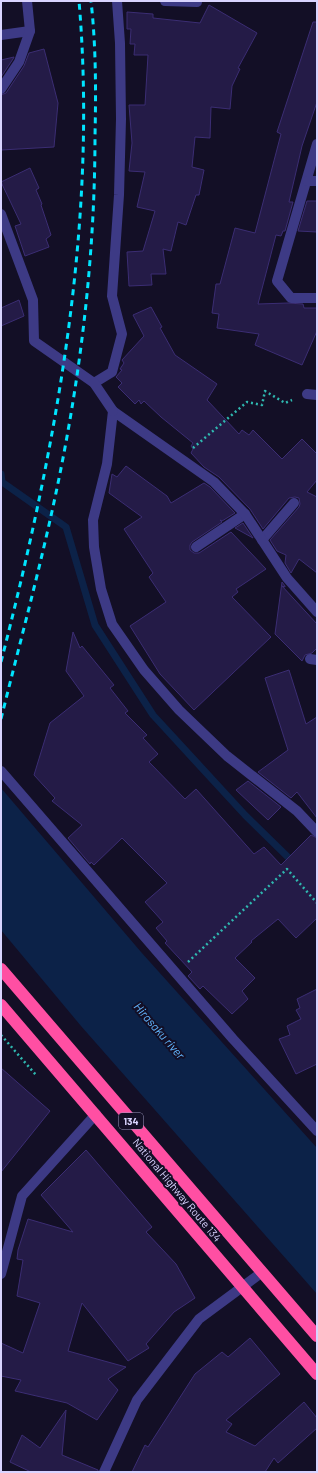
<svg xmlns="http://www.w3.org/2000/svg" width="318" height="1473" font-family="Barlow,sans-serif">
<rect width="100%" height="100%" fill="#130f26"/>
<path fill="#0c2248" d="M1 788 141 952 317 1148V1294L81 1026 1 930Z"/>
<g fill="none" stroke-linecap="round" stroke-linejoin="round">
<path stroke="#0c2248" stroke-width="7" d="M1 474 2 482 66 527 95 625 153 715 245 815 295 864"/>
</g>
<g fill="#241b47" stroke="#3b2d73">
<path d="M209 5 257 33 238 68 240 69 232 86 230 109 211 107 210 138 195 137 192 167 204 170 199 195H196L186 225 178 222 171 251 163 249 166 274H151L152 285 129 286 127 252 143 251 155 211 137 207 145 172 129 171 132 143 129 105H145L148 55H134L135 44H130L131 29H127V12L153 14V18L200 23Z"/>
<path d="M313 22H317V102L302 146 289 202H293L285 231H283L281 236 276 235 258 304 288 303 303 304 304 308H317V331L302 365 255 345 259 334 217 328 219 314 212 313 216 284H220L235 228 255 233 281 134 277 132Z"/>
<path d="M44 49 58 103 54 147 1 150V95L6 93 24 66 29 53Z"/>
<path d="M14 57 13 59 1 77V60Z"/>
<path d="M30 168 39 188 36 190 42 204 41 205 51 235 46 239 49 247 25 256 15 226 21 224 1 182Z"/>
<path d="M307 201H317V232L298 231Z"/>
<path d="M19 300 24 316 1 326V308Z"/>
<path d="M151 307 162 327 160 328 175 355 217 384 207 400 239 434 242 430 249 435 253 430 282 459 302 439 317 454V480L307 492 317 497V573L299 559 291 573 285 563 286 555 277 551 270 540 299 507 300 504 299 498 295 497 289 498 263 529 250 509 219 477 204 467 191 453 193 449 191 446 193 443 161 417 144 401 141 404 139 400 135 404 118 387 122 383 116 377 122 370 120 369 124 363 122 360 144 336 133 315Z"/>
<path d="M126 466 167 496 171 503 204 483 210 487 235 513 222 521 220 520 222 522 192 542 190 545V550L194 553H199L231 532 266 569 236 589 238 592 232 597 271 637 194 710 160 674 130 626 166 602 149 577 153 573 124 529 142 517 109 493 112 474 117 477Z"/>
<path d="M243 523 253 538 235 528Z"/>
<path d="M282 582 285 586V587L282 586 317 624V648L312 653 305 655 302 661 275 634Z"/>
<path d="M73 632 80 648 82 646 114 685 110 688 128 711 125 713 147 735 143 738 158 754 149 762 185 799 196 789 254 854 264 847 281 865 311 835 317 838V918L296 938 278 919 251 941 252 942 235 958 255 978 242 991 248 999 232 1014 203 986 200 989 188 976 192 972 165 943 167 941 156 928 163 922 145 902 167 883 122 838 94 865 91 862 90 864 68 838 82 825 52 801 55 798 34 775 50 723 84 696 66 671Z"/>
<path d="M289 670 306 724 317 717V818L297 792 291 798 258 772 288 750 265 678Z"/>
<path d="M248 781 281 807 268 820 236 790Z"/>
<path d="M317 989V1064L296 1074 279 1039 290 1035 287 1026 301 1019 296 1010 300 1008 297 999Z"/>
<path d="M1 1068 50 1111 1 1172Z"/>
<path d="M86 1150 152 1227 146 1232 176 1264 195 1298 174 1312 146 1344 149 1348 128 1361 82 1303 68 1351 126 1367 108 1379 118 1390 97 1420 67 1403 15 1391 21 1380 1 1376V1343L23 1353 40 1303 17 1296 23 1260 17 1259 18 1250 28 1219 73 1232 41 1195Z"/>
<path d="M250 1338 280 1374 226 1420 232 1424 226 1432 255 1446 304 1402 317 1418V1428L278 1463 274 1458 265 1472H132L145 1445 148 1447 195 1374 222 1352 228 1357Z"/>
<path d="M66 1410 62 1455 98 1470V1472H31L10 1462 22 1435 40 1448Z"/>
</g>
<g fill="none" stroke-linecap="round" stroke-linejoin="round">
<g stroke="#2fb8b0" stroke-width="2.5" stroke-dasharray="2 3" stroke-linecap="butt">
<path d="M193 448 247 402 262 405 265 391 285 403 292 400"/>
<path d="M188 962 287 869 317 903"/>
<path d="M1 1035 36 1075"/>
</g>
<g stroke="#3d3a85" stroke-width="10">
<path d="M165 1 197 2"/>
<path d="M1 35 30 31"/>
<path d="M94 383 112 372 122 334 112 296 119 195 121 119 120 43 117 1"/>
<path d="M262 540 294 503"/>
<path d="M196 547 245 514"/>
<path d="M317 612 287 578 245 514 214 482 113 411 107 464 93 520 94 547 101 589 112 624 144 670 179 710 227 756 297 811 317 832"/>
<path d="M310 659 317 660"/>
<path d="M1 771 233 1039 317 1131"/>
</g>
<g stroke="#3d3a85" stroke-width="10">
<path d="M1 89 19 62 30 31 27 1"/>
<path d="M317 144 277 281 291 298H317"/>
<path d="M307 181H317"/>
<path d="M1 214 33 300 34 341 94 383 113 411"/>
<path d="M307 394 317 395"/>
<path d="M1 1274 22 1196 96 1114"/>
<path d="M104 1472 137 1400 199 1319 261 1273"/>
</g>
<g stroke="#ff4fa3" stroke-width="12">
<path d="M1 969 317 1336"/>
<path d="M1 1005C107 1127 211 1252 317 1374"/>
</g>
<g stroke="#00e5ff" stroke-width="3" stroke-dasharray="6 5" stroke-linecap="butt">
<path d="M1 662C56 447 98 224 79 1"/>
<path d="M1 719C20 642 41 565 57 488 81 373 95 254 95 136 96 91 96 46 91 1"/>
</g>
</g>
<g text-anchor="middle" stroke-width="4" stroke-linejoin="round" paint-order="stroke">
<rect fill="#130f26" stroke="#9e99be" stroke-width="1" x="119" y="1113" width="24" height="16" rx="3"/>
<g font-size="10" font-weight="bold" fill="#d9d4ff">
<text x="131" y="1125">134</text>
</g>
<g font-size="11" fill="#d9d4ff" stroke="#130f26">
<text transform="translate(177 1190) rotate(50)" y="4">National Highway Route 134</text>
</g>
<g font-size="12" font-style="italic" fill="#62b6ff" stroke="#130f26">
<text transform="translate(159 1031) rotate(49)" y="4">Hirasaku river</text>
</g>
</g>
<rect width="318" height="1473" fill="none" stroke="#d9d4ff" stroke-width="4"/>
</svg>
